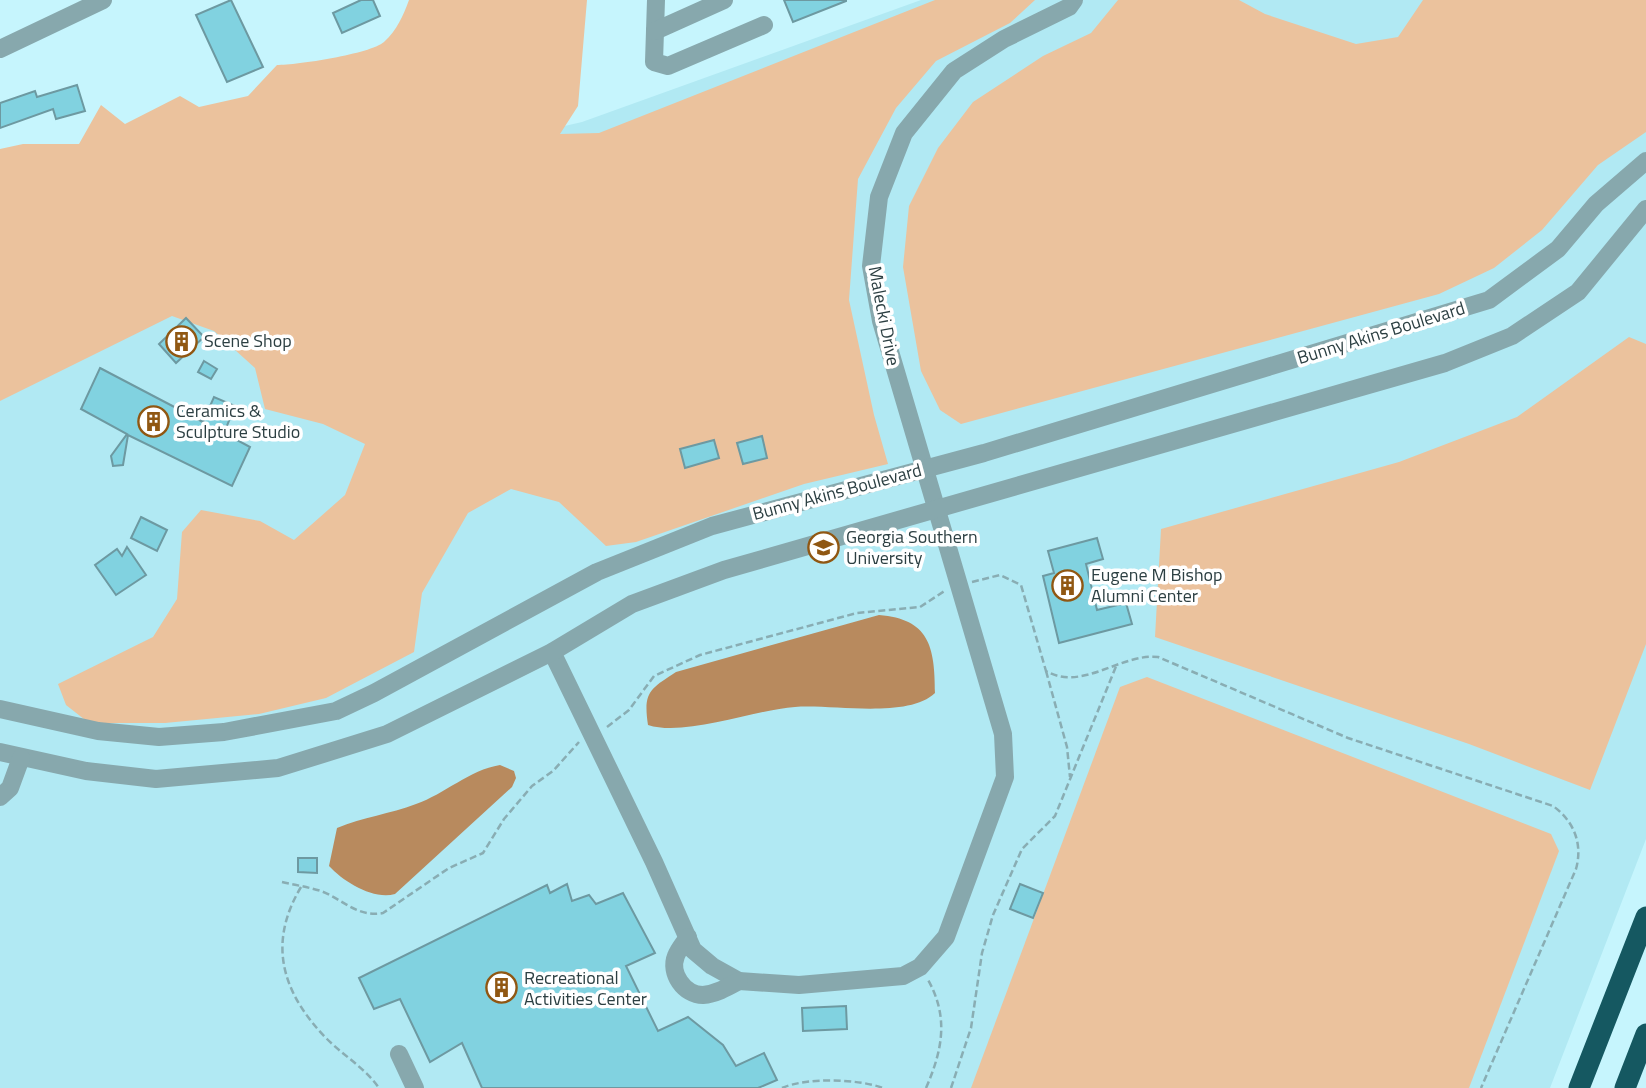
<svg xmlns="http://www.w3.org/2000/svg" width="1646" height="1088" font-family="'Titillium Web',sans-serif">
<rect width="100%" height="100%" fill="#c6f5fd"/>
<path fill="#b1e9f3" d="M921 0H1646V839L1550 1088H0V256L582 122Z"/>
<g fill="#ebc29d">
<path d="M409 0H587L578 106 560 134 599 133 935 0H1035L1010 23 936 61 896 108 858 179 849 300 874 415 888 464 804 484 636 542 606 546 559 502 511 489 468 513 422 593 414 652 326 698 259 714 165 723H89L66 705 58 684 153 637 177 599 182 532 201 510 260 521 294 540 345 495 365 444 323 424 265 409 255 368 214 331 172 316 0 401V149L23 144H79L101 105 125 124 180 96 199 107 248 96 277 65C297 65 370 54 384 42 397 30 403 16 409 0Z"/>
<path d="M1118 0H1239L1265 14 1356 44 1398 37 1423 0H1646V132L1598 165 1542 230 1494 268 1439 294 961 424 940 410 921 371 903 267 909 206 938 148 973 102 1043 56 1091 33Z"/>
<path d="M1629 337 1646 344V644L1590 790 1469 744 1155 637 1161 529 1399 462 1517 417Z"/>
<path d="M1147 677 1551 834 1559 851 1469 1088H971L1120 687Z"/>
</g>
<g fill="#b88a5e">
<path d="M879 615C929 619 935 646 935 693 908 719 832 704 795 707 753 710 685 737 648 725 643 692 650 689 676 672Z"/>
<path d="M500 765 514 771 516 778 512 787 395 894C373 900 344 882 329 866L337 828C363 817 390 814 416 804 445 794 469 770 500 765Z"/>
</g>
<g fill="#81d2e0" stroke="#6d99a1" stroke-width="2">
<path d="M231 0 263 67 227 82 196 15Z"/>
<path d="M361 0H373L380 16 342 33 333 13Z"/>
<path d="M784 0H846V1L793 22Z"/>
<path d="M77 85 85 111 56 119 53 109 0 128V103L35 91 37 97Z"/>
<path d="M186 318 204 337 176 363 159 344Z"/>
<path d="M204 361 217 369 211 379 198 372Z"/>
<path d="M100 368 203 422 214 397 235 406 224 433 250 447 232 486 128 435 123 465 113 466 111 456 127 434 81 409Z"/>
<path d="M762 436 767 458 743 464 737 443Z"/>
<path d="M714 440 719 458 685 468 680 449Z"/>
<path d="M141 517 167 530 157 551 131 538Z"/>
<path d="M1097 538 1103 559 1086 564 1097 610 1126 603 1132 624 1059 643 1043 576 1054 573 1048 551Z"/>
<path d="M127 547 146 575 116 595 95 565 117 549 122 556Z"/>
<path d="M298 858H317V873L298 872Z"/>
<path d="M567 884 572 901 589 895 596 904 623 893 655 953 626 966 658 1031 688 1017 723 1045 736 1066 764 1053 777 1080 758 1088H482L462 1043 430 1062 400 999 374 1009 359 978 547 885 550 893Z"/>
<path d="M1020 884 1043 893 1033 918 1010 909Z"/>
<path d="M846 1006 847 1029 803 1031 802 1008Z"/>
</g>
<g fill="none" stroke-linecap="round" stroke-linejoin="round">
<g stroke="#89adb3" stroke-width="2.5" stroke-dasharray="7 3.5" stroke-linecap="butt">
<path d="M972 582 1000 575 1021 585 1046 671C1082 692 1121 653 1158 657L1348 738 1553 806C1574 821 1583 844 1576 869L1481 1088"/>
<path d="M1046 671 1067 747 1070 777"/>
<path d="M607 727 629 710 654 676 700 655 857 613 920 607 946 590"/>
<path d="M282 882C295 885 308 887 321 891 342 899 358 918 383 913L449 868 483 853 504 819 532 786 553 771 579 742"/>
<path d="M301 887C267 944 282 993 327 1039 344 1056 365 1068 379 1088"/>
<path d="M782 1088C807 1077 859 1079 883 1088"/>
<path d="M926 1088C943 1049 949 1016 927 978"/>
<path d="M951 1088 971 1028 982 953 993 915 1022 849 1055 816 1117 664"/>
</g>
<g stroke="#87a8ad" stroke-width="18">
<path d="M656 0 654 62 668 66 764 25"/>
<path d="M655 31 724 0"/>
<path d="M0 49 103 0"/>
<path d="M552 652 654 862 693 950 712 966 739 981 799 985 903 976 920 967 946 937 1005 777 1003 734 881 321 871 266 879 197 904 133 954 71 1004 39 1069 7 1074 0"/>
<path d="M0 709 98 731 159 737 224 732 336 711 374 693 597 572 712 526 984 453 1489 300 1558 249 1596 204 1646 161"/>
<path d="M0 752 86 771 156 779 278 768 387 734 552 652 632 604 724 570 1445 363 1512 336 1578 292 1646 209"/>
<path d="M0 797 10 788 21 758"/>
<path d="M688 937C684 943 678 950 676 956 669 973 684 995 703 995 716 994 728 987 739 981"/>
<path d="M399 1054 415 1088"/>
</g>
<g stroke="#155861" stroke-width="21">
<path d="M1579 1088 1646 917"/>
<path d="M1625 1088 1646 1034"/>
</g>
</g>
<defs>
<symbol id="building-ring" viewBox="-11 -11 22 22"><circle r="9.5" fill="#fff" stroke="#905712" stroke-width="1.5"/><path d="M-4-6H4V6H1V3H-1V6H-4ZM-2.5-4.3h1.7v1.8h-1.7ZM.8-4.3h1.7v1.8H.8ZM-2.5-1h1.7V.8h-1.7ZM.8-1h1.7V.8H.8Z" fill="#905712"/></symbol>
<symbol id="university-ring" viewBox="-11 -11 22 22"><circle r="9.5" fill="#fff" stroke="#905712" stroke-width="1.5"/><path d="M0-5L7-2L0 1L-7-2ZM-4 1L0 2.5L4 1V4Q0 6-4 4Z" fill="#905712"/></symbol>
</defs>
<g fill-rule="evenodd">
<use href="#building-ring" x="164" y="324" width="35" height="35"/>
<use href="#building-ring" x="136" y="404" width="35" height="35"/>
<use href="#university-ring" x="806" y="530" width="35" height="35"/>
<use href="#building-ring" x="1050" y="568" width="35" height="35"/>
<use href="#building-ring" x="484" y="970" width="35" height="35"/>
</g>
<g text-anchor="middle" stroke-width="7" stroke-linejoin="round" paint-order="stroke">
<g font-size="18" fill="#2c3f42" stroke="#fff">
<text transform="translate(884 316) rotate(79)" y="6">Malecki Drive</text>
<text transform="translate(1381 333) rotate(-17)" y="6">Bunny Akins Boulevard</text>
<text transform="translate(837 492) rotate(-15)" y="6">Bunny Akins Boulevard</text>
</g>
<g font-size="18" fill="#2c3f42" stroke="#fff" text-anchor="start">
<text x="204" y="347">Scene Shop</text>
<text x="176" y="417">Ceramics &amp;<tspan x="176" dy="21">Sculpture Studio</tspan></text>
<text x="846" y="543">Georgia Southern<tspan x="846" dy="21">University</tspan></text>
<text x="1091" y="581">Eugene M Bishop<tspan x="1091" dy="21">Alumni Center</tspan></text>
<text x="524" y="984">Recreational<tspan x="524" dy="21">Activities Center</tspan></text>
</g>
</g>
</svg>
